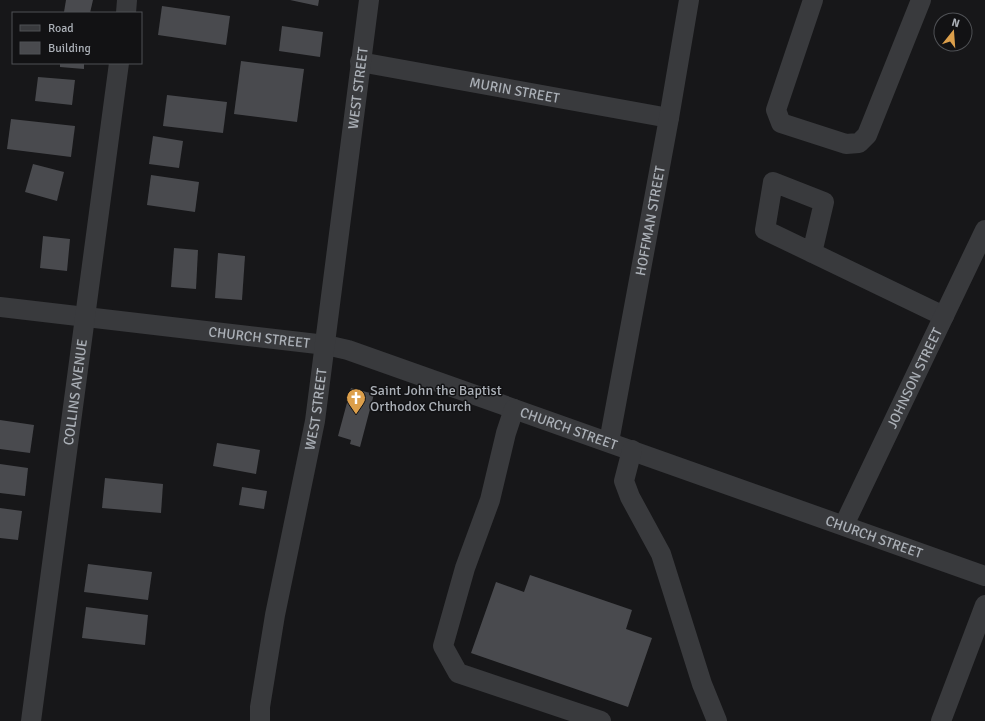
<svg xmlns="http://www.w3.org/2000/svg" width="985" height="721" font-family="Signika,sans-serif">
<rect width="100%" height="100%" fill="#171719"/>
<g fill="#494a4e">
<path d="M66 0H93L90 13 64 12Z"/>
<path d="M290 0H319L318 6Z"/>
<path d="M162 6 230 16 226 45 158 35Z"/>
<path d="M282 26 323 32 320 57 279 51Z"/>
<path d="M241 61 304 69 297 122 234 114Z"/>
<path d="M60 63H84V69L60 67Z"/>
<path d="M38 77 75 80 72 105 35 101Z"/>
<path d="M167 95 227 102 223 133 163 126Z"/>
<path d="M11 119 75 126 71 157 7 149Z"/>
<path d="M153 136 183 141 179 168 149 164Z"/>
<path d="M33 164 64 172 57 201 25 192Z"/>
<path d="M151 175 199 182 195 212 147 205Z"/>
<path d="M43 236 70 239 67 271 40 268Z"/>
<path d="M174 248 198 250 196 289 171 287Z"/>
<path d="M218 253 245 256 242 300 215 298Z"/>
<path d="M351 388 374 394 360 447 350 444 351 440 338 436Z"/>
<path d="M0 420 34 425 30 453 0 449Z"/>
<path d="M217 443 260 450 256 474 213 466Z"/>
<path d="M0 464 28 468 25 496 0 493Z"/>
<path d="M105 478 163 484 161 513 102 508Z"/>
<path d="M242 487 267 491 264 509 239 505Z"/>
<path d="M0 508 22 511 18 540 0 538Z"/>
<path d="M88 564 152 572 148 600 84 592Z"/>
<path d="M530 575 632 610 626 629 652 638 628 707 471 653 496 582 524 592Z"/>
<path d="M86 607 148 615 145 645 82 638Z"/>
</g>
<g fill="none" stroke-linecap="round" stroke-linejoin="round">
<g stroke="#393a3d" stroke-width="20">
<path d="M813 0 776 110 781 123 846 144 859 143 867 135 921 0"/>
<path d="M126 13 127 0"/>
<path id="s1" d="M360 62 669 118"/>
<path d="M812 253 824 202 773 182 765 230 931 310 944 316"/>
<path id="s2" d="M0 307 326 345 348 350 985 576"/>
<path d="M514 409 506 433 490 500 465 568 443 646 458 673 601 721"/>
<path id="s3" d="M609 442 669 118 689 0"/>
<path d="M632 450 624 481 630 497 661 554 702 684 717 721"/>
<path id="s4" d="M844 525 985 230"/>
<path id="s5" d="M31 721 119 63"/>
<path id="s6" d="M260 721V707L275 615 315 421 369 0"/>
<path d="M941 721 985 605"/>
</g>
</g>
<defs>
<symbol id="church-pin" viewBox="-11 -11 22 30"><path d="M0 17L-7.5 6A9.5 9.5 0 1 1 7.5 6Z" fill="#dc9f4b" stroke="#121214"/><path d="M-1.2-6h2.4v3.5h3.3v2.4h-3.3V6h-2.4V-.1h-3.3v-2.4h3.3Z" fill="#fff"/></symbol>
</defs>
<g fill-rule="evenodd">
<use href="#church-pin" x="345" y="387" width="22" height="30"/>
</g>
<g text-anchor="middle" stroke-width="3" stroke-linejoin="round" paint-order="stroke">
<g font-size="14" fill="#abb0b7" stroke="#121214">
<text dy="5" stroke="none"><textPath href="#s6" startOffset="641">WEST STREET</textPath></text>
<text dy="5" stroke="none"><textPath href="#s1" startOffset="157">MURIN STREET</textPath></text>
<text dy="5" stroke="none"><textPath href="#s3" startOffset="225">HOFFMAN STREET</textPath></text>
<text dy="5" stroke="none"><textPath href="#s2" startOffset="261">CHURCH STREET</textPath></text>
<text dy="5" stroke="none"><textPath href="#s4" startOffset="163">JOHNSON STREET</textPath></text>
<text dy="5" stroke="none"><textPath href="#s5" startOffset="332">COLLINS AVENUE</textPath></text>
<text dy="5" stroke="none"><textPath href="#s6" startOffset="317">WEST STREET</textPath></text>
<text dy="5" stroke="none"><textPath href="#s2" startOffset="585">CHURCH STREET</textPath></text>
<text dy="5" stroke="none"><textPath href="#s2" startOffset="909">CHURCH STREET</textPath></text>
</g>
<g font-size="14" fill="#abb0b7" stroke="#121214" text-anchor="start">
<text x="370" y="395">Saint John the Baptist<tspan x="370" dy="16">Orthodox Church</tspan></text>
</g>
</g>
<rect x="12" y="12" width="130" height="52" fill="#121214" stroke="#4f5155"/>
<rect x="20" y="25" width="20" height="6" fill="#393a3d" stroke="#4f5155"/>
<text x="48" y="32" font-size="12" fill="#abb0b7">Road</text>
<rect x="20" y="42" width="20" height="12" fill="#494a4e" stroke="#4f5155"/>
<text x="48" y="52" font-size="12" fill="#abb0b7">Building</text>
<g transform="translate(953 32) rotate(17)"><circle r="19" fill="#121214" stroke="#4f5155"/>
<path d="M0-3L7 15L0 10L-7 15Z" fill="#dc9f4b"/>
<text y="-6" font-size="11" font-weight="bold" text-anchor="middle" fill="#abb0b7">N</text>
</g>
</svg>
